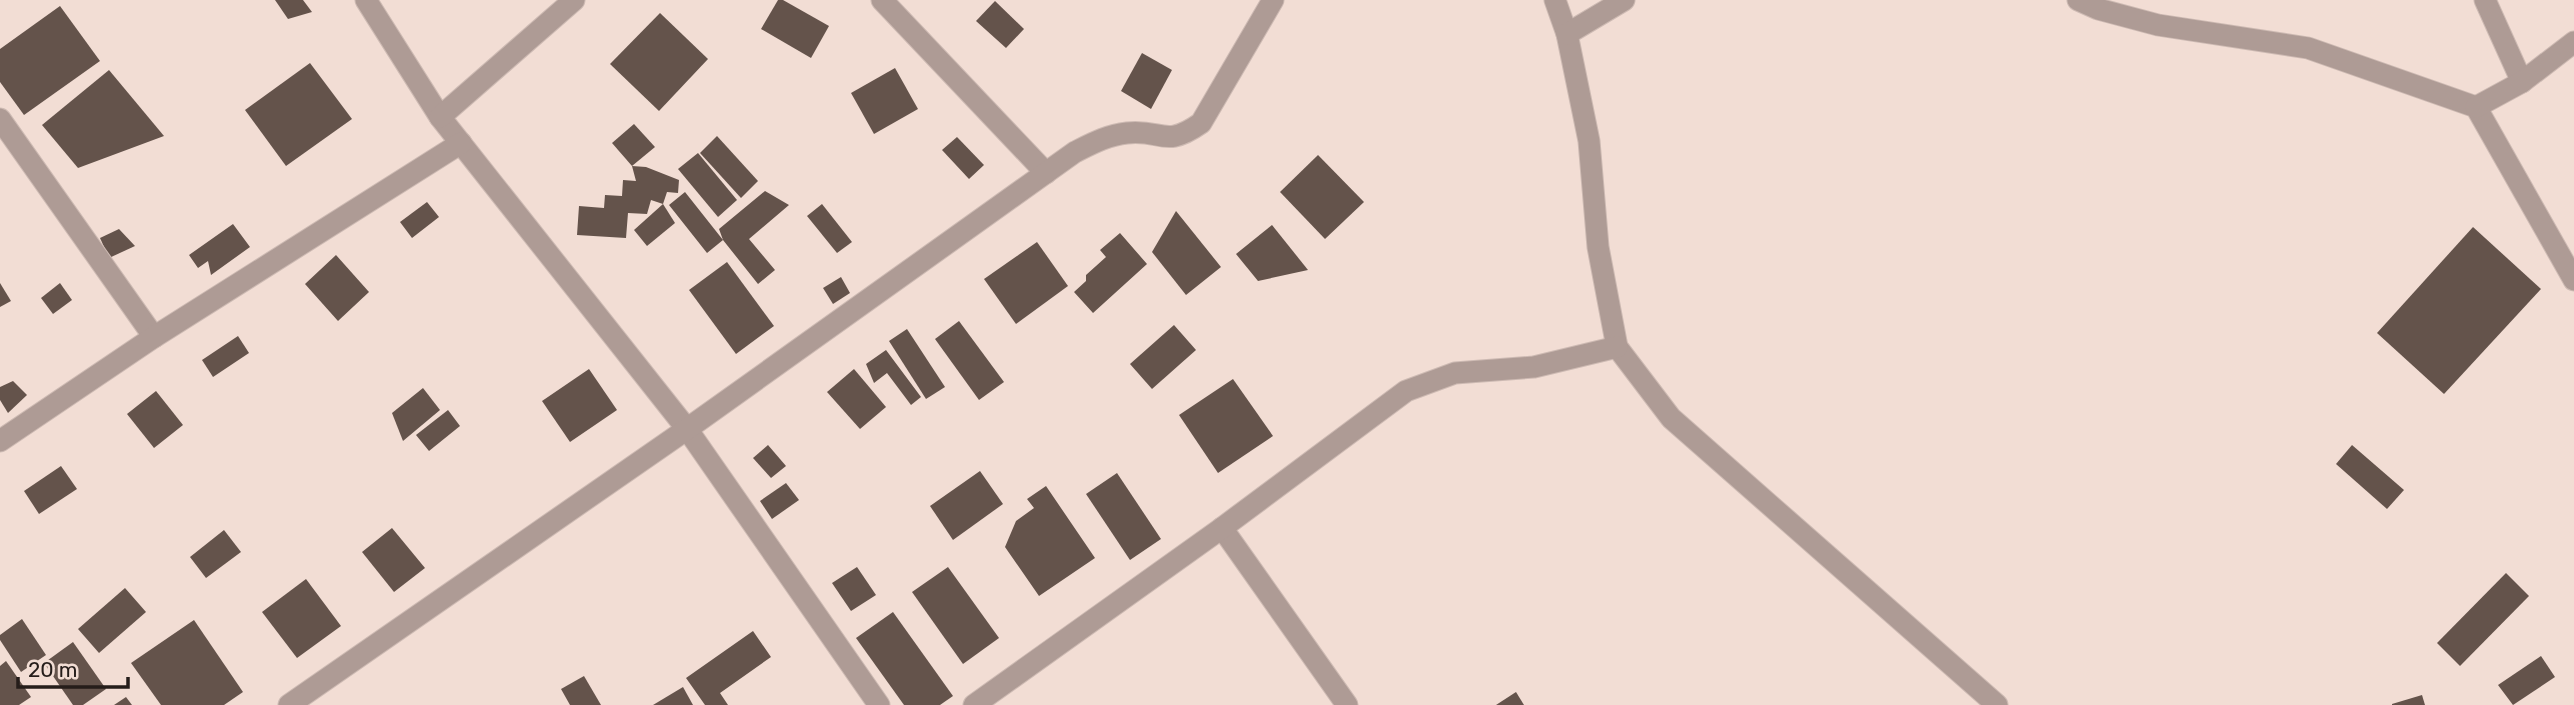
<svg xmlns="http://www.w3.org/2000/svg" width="2574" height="705" font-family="Rubik,sans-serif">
<rect width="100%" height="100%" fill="#f2ddd4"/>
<g fill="#64534b">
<path d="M275 0H303L312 12 288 19Z"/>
<path d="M778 0H783L829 26 811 58 761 29Z"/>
<path d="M995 1 1024 29 1006 48 976 21Z"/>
<path d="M60 6 100 61 24 115 0 82V49Z"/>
<path d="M660 13 708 59 659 111 610 64Z"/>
<path d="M1142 53 1172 70 1151 109 1121 91Z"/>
<path d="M310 63 352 119 286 166 245 110Z"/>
<path d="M895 68 918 109 874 134 851 93Z"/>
<path d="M109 70 164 136 78 168 42 125Z"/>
<path d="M634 124 655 147 632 166 612 143Z"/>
<path d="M717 136 758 181 741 198 700 153Z"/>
<path d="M957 137 984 165 969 179 942 150Z"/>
<path d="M698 153 737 200 718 217 678 169Z"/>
<path d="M1318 155 1364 202 1325 239 1280 192Z"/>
<path d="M632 166 646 167 679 180 678 193 667 192 663 204 651 200 647 214 628 213 626 238 577 235 579 206 604 208 605 195 622 196 623 180 636 181Z"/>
<path d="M765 191 789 205 749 239 775 270 758 284 723 240 707 253 669 205 685 192 723 240 719 229Z"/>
<path d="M427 202 439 217 412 238 400 222Z"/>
<path d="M663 204 675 223 647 246 634 230Z"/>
<path d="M822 204 852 242 837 253 807 216Z"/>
<path d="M1176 211 1221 267 1186 295 1152 252Z"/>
<path d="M233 224 250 247 211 275 208 261 198 268 189 255Z"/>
<path d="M1272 225 1308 270 1258 281 1236 254Z"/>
<path d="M2473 227 2541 289 2444 394 2377 333Z"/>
<path d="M119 229 135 246 109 258 100 238Z"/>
<path d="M1120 233 1147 264 1093 313 1074 292 1086 281V275L1106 257 1100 250Z"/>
<path d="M1037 242 1068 286 1016 324 984 279Z"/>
<path d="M336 255 369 292 338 321 305 284Z"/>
<path d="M727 262 774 326 736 354 689 290Z"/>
<path d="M841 277 850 293 833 304 823 288Z"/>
<path d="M0 283 11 301 0 307Z"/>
<path d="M60 283 72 300 53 314 41 298Z"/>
<path d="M959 321 1004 382 979 400 935 339Z"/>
<path d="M1174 325 1196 350 1152 389 1130 364Z"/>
<path d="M907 329 945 387 926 399 889 341Z"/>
<path d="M238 336 249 353 213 377 202 360Z"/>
<path d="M886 350 921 397 911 405 887 373 874 383 866 364Z"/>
<path d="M589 369 617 410 570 442 542 401Z"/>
<path d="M854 369 886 407 860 429 827 392Z"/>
<path d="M1233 379 1273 436 1218 473 1179 415Z"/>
<path d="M13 381 27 395 8 413 0 400V387Z"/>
<path d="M423 388 440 410 403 441 392 413Z"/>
<path d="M156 391 183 425 154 448 127 414Z"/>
<path d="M448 410 460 426 429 451 416 435Z"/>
<path d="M768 445 786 466 771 478 753 458Z"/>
<path d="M2352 445 2404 490 2387 509 2336 464Z"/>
<path d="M61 466 77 489 39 514 24 491Z"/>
<path d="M980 471 1003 504 953 540 930 506Z"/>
<path d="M1117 473 1161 539 1130 560 1086 494Z"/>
<path d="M786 483 799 500 772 519 760 501Z"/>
<path d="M1046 486 1095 558 1039 596 1005 547 1016 521 1034 508 1027 499Z"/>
<path d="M392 528 425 568 394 592 362 552Z"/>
<path d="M224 530 241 552 206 578 190 557Z"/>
<path d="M857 567 876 595 851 611 832 583Z"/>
<path d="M948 567 999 638 963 664 912 592Z"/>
<path d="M2506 573 2529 596 2460 666 2437 643Z"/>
<path d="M306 579 341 626 297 658 262 612Z"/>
<path d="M125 588 146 612 99 653 78 629Z"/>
<path d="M893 612 953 696 940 705H904L856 638Z"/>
<path d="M22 619 46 655 21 672 0 640V635Z"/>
<path d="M194 620 243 692 224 705H161L131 663Z"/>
<path d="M753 631 771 657 720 693 728 705H705L686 678Z"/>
<path d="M73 642 106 689 83 705H73L44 663Z"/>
<path d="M2541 656 2555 677 2513 705 2498 685Z"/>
<path d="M6 661 31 697 19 705H0V666Z"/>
<path d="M584 676 601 705H570L561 689Z"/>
<path d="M683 687 693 705H653Z"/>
<path d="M1516 692 1524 705H1496Z"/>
<path d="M2422 695 2425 705H2392V704Z"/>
<path d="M126 697 132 705H114Z"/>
</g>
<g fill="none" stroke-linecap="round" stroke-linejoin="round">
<defs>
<g id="minor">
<path d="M366 0 440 117 687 429 879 705"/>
<path d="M882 0 1046 173"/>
<path d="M1555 0 1567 34 1589 141 1598 247 1617 347 1671 418 1997 705"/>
<path d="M2078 0 2098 9 2158 25 2308 48 2476 107 2574 280"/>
<path d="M2485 0 2522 82"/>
<path d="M1567 34 1624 0"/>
<path d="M2476 107 2522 82 2574 42"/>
<path d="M440 117 574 0"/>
<path d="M0 119 154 337"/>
<path d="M0 441 154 337 461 143"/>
<path d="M1222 528 1347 705"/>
<path d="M289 705 687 429 1075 152C1093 143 1108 135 1127 133 1163 129 1164 149 1201 123L1273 0"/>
<path d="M974 705 1222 528 1406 391 1455 373 1534 367 1617 347"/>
</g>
</defs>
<use href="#minor" stroke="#cdbab3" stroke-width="23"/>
<use href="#minor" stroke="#ae9b95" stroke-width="21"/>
</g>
<path d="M18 677v10h110v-10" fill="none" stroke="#251d1a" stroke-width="3.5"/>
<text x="28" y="677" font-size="21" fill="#251d1a" stroke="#f2ddd4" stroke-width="5" paint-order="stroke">20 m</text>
</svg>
